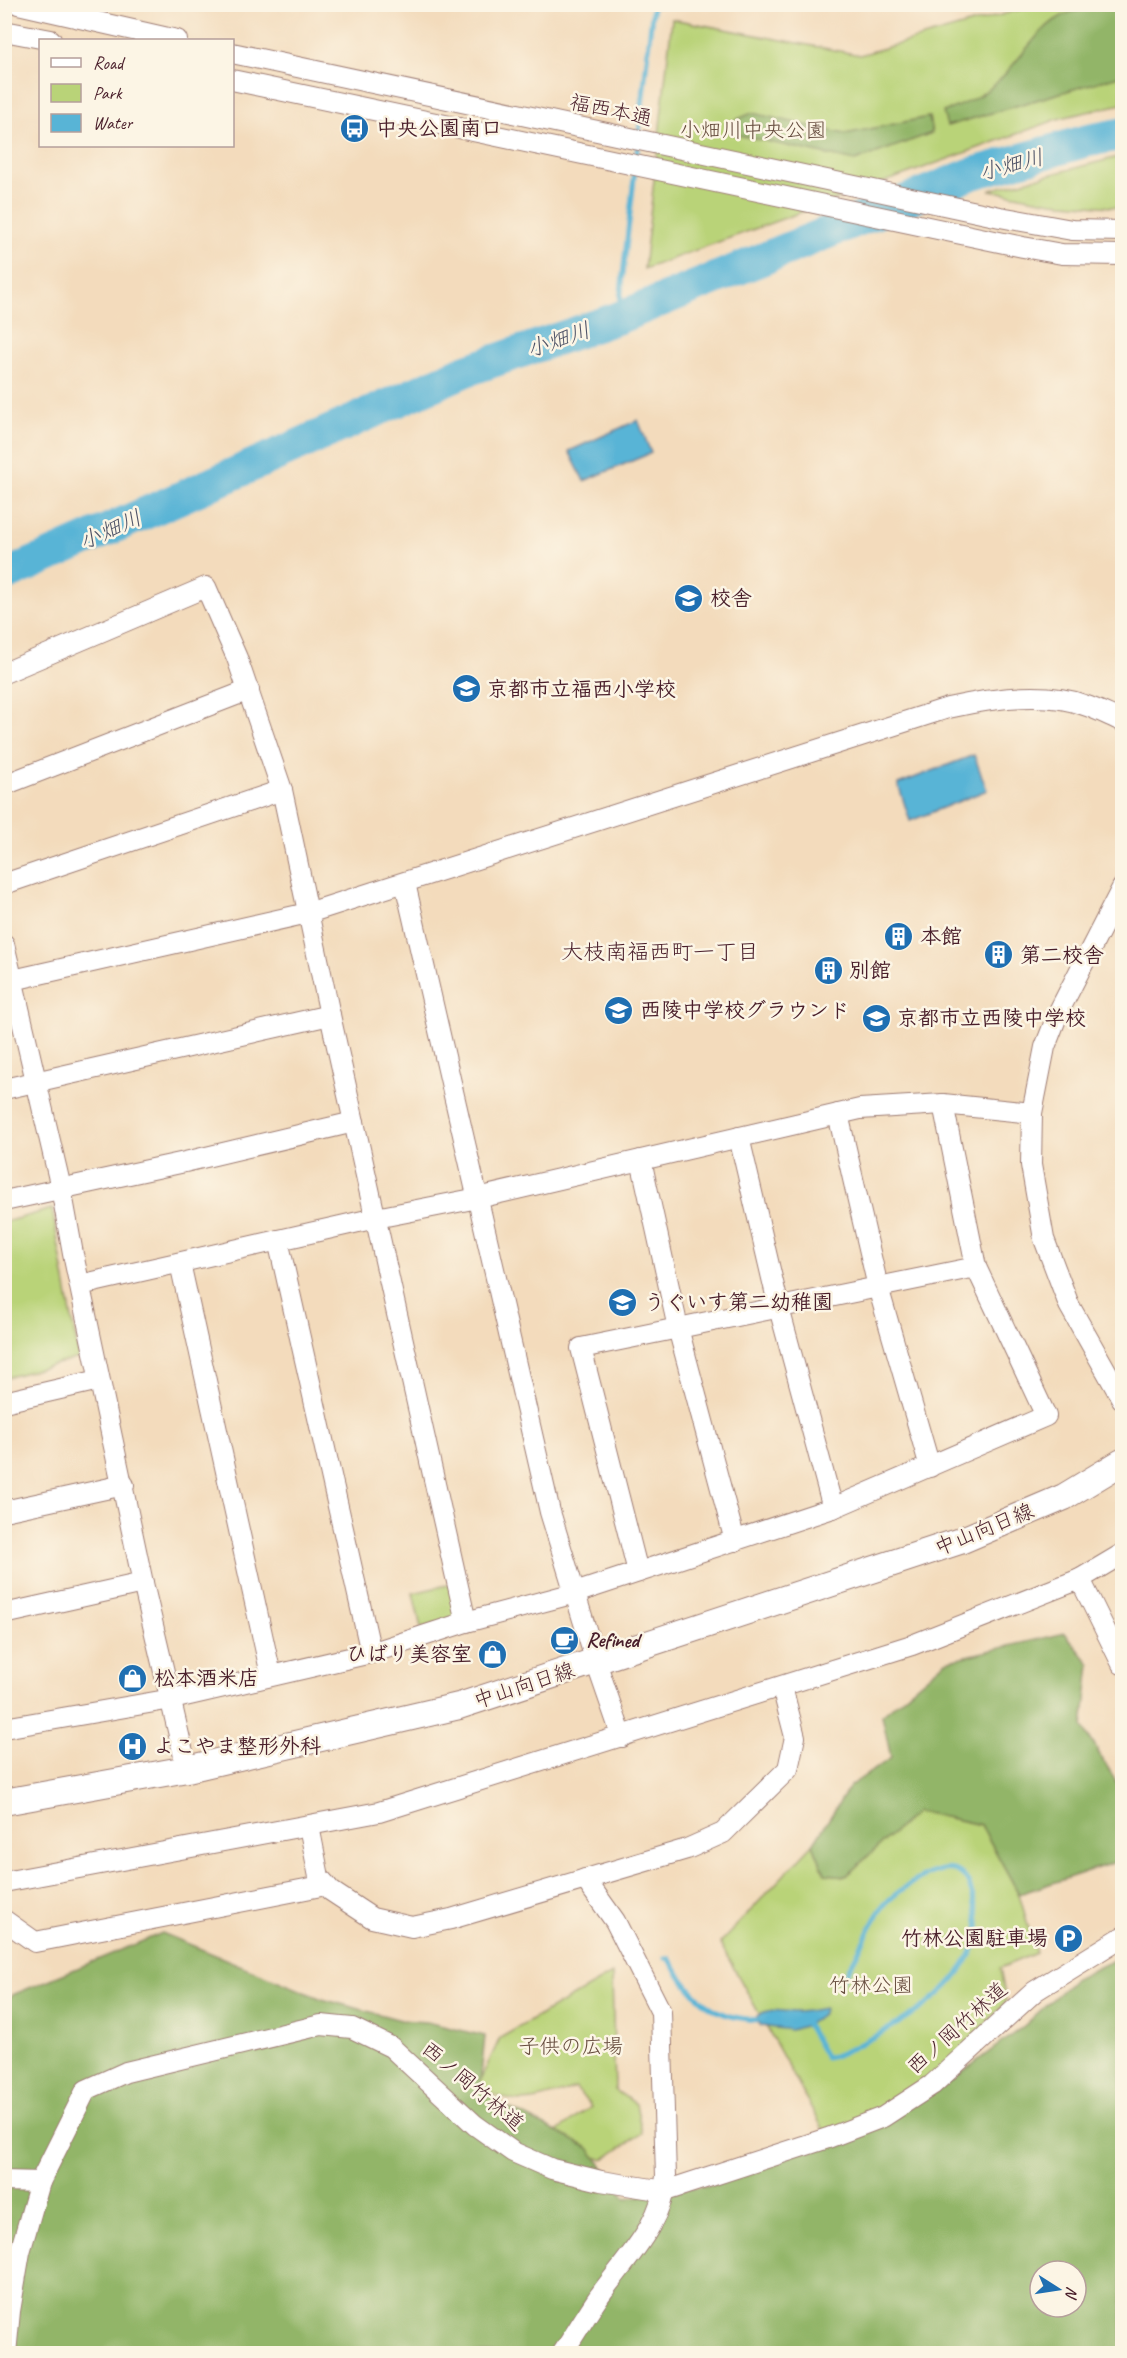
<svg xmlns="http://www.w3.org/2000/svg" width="1127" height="2358" font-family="Caveat,'Klee One',sans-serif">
<rect width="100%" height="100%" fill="#fcf5e5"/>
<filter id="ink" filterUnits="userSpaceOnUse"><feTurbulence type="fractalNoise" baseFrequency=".0167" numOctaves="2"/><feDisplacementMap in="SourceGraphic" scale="12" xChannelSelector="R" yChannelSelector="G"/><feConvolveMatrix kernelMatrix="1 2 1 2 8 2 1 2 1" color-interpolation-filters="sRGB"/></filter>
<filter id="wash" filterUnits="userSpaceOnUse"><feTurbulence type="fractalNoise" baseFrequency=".008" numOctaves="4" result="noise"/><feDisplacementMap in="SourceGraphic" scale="24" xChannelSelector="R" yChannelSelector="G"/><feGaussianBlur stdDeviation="1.35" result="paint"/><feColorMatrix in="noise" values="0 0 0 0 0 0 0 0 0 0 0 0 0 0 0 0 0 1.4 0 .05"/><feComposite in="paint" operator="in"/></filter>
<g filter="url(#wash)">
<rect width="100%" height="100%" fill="#f3dbbc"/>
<g fill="#b9d378" stroke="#827952" stroke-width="1.5">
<path d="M1036 5H1122V104L1061 118 644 269 672 19 860 55Z"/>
<path d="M1122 156V208L1052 202 989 190Z"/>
<path d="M52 1209 79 1358 5 1378V1222Z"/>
<path d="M452 1584 460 1618 421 1628 413 1593Z"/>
<path d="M917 1811 981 1825 1019 1894 1036 1953 1000 1968 1006 2002 932 2085 828 2138 720 1943 813 1844 825 1874 846 1876Z"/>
<path d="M612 1974 615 2090 636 2104 642 2133 603 2160 548 2138 591 2107 576 2088C536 2100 516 2111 478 2085L500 2038Z"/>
</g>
<g fill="#92b568" stroke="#6e6a4a" stroke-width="1.5" fill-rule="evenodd">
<path d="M1096 8 1122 10V75L947 126 943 112C962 105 981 97 996 83 1020 62 1037 26 1068 13 1076 10 1087 10 1096 8Z"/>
<path d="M752 113 845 134 929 117 932 133 855 161 729 133 726 124Z"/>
<path d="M1065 1633 1090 1664 1083 1727 1122 1791V1860L1019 1894 981 1825 917 1811 846 1876 825 1874 813 1844 850 1786 891 1758 882 1715 946 1661Z"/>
<path d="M162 1933 322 1999 401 2020 426 2022 485 2036 480 2085 501 2104 589 2148 626 2198 716 2184 937 2091 1025 2025 1073 1980 1122 1956V2353L5 2354V1998ZM1040 2271H1076V2307H1040Z"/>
</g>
<g fill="#58b4d6" stroke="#516a80" stroke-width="1.5">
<path d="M638 420 651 453 584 481 569 451Z"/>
<path d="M974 755 987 790 910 821 898 784Z"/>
<path d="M824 2008 823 2013 807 2025 791 2030 761 2026 757 2020V2016C771 2006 779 2012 795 2012 804 2012 814 2010 824 2008Z"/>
</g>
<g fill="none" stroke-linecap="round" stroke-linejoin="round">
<g stroke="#58b4d6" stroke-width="5">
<path d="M636 161 653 4"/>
<path d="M618 318 635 170"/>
<path d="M665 1958H669C681 1979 700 2005 724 2014 734 2018 746 2019 757 2020"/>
<path d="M807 2025 826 2058C840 2055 851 2048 864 2042 907 2020 960 1990 976 1941 981 1929 977 1913 974 1901 971 1891 969 1879 960 1873 941 1859 897 1891 885 1904 873 1918 867 1936 858 1952 853 1963 846 1973 840 1983"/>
</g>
<path stroke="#58b4d6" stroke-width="33" d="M4 576 465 371 618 318 971 174 1086 141 1122 134"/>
</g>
</g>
<g filter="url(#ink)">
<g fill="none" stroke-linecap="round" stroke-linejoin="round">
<defs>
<g id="minor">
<path d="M18 4 177 40"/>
<path d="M4 31 51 40"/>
<path d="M232 53 1000 217 1072 230 1122 231"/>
<path d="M232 80 1023 247 1062 254 1122 255"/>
<path d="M4 673 206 587 237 658 282 790 330 1015 466 1622"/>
<path d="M4 785 249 690"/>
<path d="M405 883 550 1512 596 1662 622 1737"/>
<path d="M4 884 282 790"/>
<path d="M1122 888 1059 1011 1045 1047 1032 1113 1031 1165 1044 1239 1069 1305 1122 1399"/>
<path d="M4 944 61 1188 73 1254 143 1583 187 1769"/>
<path d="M4 982 308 913 948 708C988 699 1045 690 1084 705 1097 709 1110 716 1122 721"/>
<path d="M4 1089 330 1015"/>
<path d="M838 1114 878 1287 930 1467"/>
<path d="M739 1137 779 1308 833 1508"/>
<path d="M641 1160 678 1328 735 1541"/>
<path d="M4 1201 185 1162 354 1122"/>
<path d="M278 1240 371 1653"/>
<path d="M180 1263 271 1675"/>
<path d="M80 1285 376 1218 478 1198 860 1109 943 1104 1032 1113"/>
<path d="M4 1402 99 1380"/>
<path d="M4 1511 124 1485"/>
<path d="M638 1572 581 1348 976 1267"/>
<path d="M1080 1579 1122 1664"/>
<path d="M4 1614 143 1583"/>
<path d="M4 1728 172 1699 371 1653 466 1622 575 1593 833 1508 1046 1416 976 1267 943 1104"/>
<path d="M309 1826 319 1877 331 1891 372 1918 412 1927 451 1919 687 1849 723 1833 788 1769 795 1737 782 1687"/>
<path d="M4 1882 379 1812 912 1645 1080 1579 1122 1554"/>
<path d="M4 1920 35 1942 326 1885"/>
<path d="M4 2181 40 2182 86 2090 126 2072 321 2025 352 2028 391 2047 475 2125 513 2152 552 2169 601 2181 665 2191 828 2138 883 2117 932 2085 1035 1991 1122 1937"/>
<path d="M6 2354 10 2311 20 2252 40 2182"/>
<path d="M562 2354C575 2334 587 2314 600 2295 626 2259 663 2223 666 2176L661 2012 615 1921 585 1879"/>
</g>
<path id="major" d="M4 1802 187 1769 459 1706 960 1541 1064 1497 1122 1462"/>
</defs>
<use href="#minor" stroke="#9e7d74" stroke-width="22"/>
<use href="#major" stroke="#9e7d74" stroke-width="28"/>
<use href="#minor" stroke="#fff" stroke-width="20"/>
<use href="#major" stroke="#fff" stroke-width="26"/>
</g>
</g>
<defs>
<symbol id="bus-disc" viewBox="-11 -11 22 22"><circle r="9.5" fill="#1f6fb2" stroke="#fcf5e5"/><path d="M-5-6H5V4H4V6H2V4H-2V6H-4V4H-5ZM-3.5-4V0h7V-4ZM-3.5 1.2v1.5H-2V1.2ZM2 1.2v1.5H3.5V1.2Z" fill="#fff"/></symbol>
<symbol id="school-disc" viewBox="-11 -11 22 22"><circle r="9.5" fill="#1f6fb2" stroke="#fcf5e5"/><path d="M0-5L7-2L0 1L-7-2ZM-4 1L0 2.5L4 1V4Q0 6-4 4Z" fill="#fff"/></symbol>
<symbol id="building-disc" viewBox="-11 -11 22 22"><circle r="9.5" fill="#1f6fb2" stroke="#fcf5e5"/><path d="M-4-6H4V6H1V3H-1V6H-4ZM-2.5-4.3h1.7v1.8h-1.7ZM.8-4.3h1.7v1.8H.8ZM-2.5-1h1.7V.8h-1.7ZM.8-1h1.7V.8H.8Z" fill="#fff"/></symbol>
<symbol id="cafe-disc" viewBox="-11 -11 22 22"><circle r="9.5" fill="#1f6fb2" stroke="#fcf5e5"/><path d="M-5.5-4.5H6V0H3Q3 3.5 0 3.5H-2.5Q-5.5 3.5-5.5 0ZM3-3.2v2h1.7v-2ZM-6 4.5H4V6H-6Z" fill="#fff"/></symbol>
<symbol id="shop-disc" viewBox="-11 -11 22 22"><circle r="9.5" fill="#1f6fb2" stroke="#fcf5e5"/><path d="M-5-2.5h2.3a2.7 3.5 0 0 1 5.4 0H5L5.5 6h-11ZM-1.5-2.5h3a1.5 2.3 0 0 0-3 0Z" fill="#fff"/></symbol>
<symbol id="hospital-disc" viewBox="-11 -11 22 22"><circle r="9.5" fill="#1f6fb2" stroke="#fcf5e5"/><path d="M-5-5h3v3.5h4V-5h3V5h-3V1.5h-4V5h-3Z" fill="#fff"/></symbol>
<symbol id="parking-disc" viewBox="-11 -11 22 22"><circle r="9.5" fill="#1f6fb2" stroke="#fcf5e5"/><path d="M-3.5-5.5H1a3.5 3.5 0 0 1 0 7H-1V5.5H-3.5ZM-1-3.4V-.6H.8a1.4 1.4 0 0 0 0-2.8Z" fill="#fff"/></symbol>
</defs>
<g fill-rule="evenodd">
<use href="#bus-disc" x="338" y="112" width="33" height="33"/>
<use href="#school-disc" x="672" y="582" width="33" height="33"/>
<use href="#school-disc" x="450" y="672" width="33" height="33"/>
<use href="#building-disc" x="882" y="920" width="33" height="33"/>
<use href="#building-disc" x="982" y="938" width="33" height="33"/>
<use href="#building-disc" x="812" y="954" width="33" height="33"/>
<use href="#school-disc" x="602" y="994" width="33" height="33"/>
<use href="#school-disc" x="860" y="1002" width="33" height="33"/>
<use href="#school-disc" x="606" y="1286" width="33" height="33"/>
<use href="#cafe-disc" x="548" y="1624" width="33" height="33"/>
<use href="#shop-disc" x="476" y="1638" width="33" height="33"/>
<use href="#shop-disc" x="116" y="1662" width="33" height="33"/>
<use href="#hospital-disc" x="116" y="1730" width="33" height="33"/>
<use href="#parking-disc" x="1052" y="1922" width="33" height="33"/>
</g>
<g text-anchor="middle" stroke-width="5" stroke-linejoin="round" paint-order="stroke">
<g font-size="21" fill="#4a1f2b" stroke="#fcf5e5">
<text transform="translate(611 110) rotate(12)" y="7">福西本通</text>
<text transform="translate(984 1529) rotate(-22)" y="7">中山向日線</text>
<text transform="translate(524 1685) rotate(-18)" y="7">中山向日線</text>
<text transform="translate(957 2028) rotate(-42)" y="7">西ノ岡竹林道</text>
<text transform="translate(473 2086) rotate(40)" y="7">西ノ岡竹林道</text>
</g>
<g font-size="21" font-weight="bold" fill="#4a1f2b" stroke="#fcf5e5" text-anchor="start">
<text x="376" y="135">中央公園南口</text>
<text x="710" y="605">校舎</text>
<text x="487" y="696">京都市立福西小学校</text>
<text x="920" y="943">本館</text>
<text x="1020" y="962">第二校舎</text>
<text x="849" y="977">別館</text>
<text x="640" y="1017">西陵中学校グラウンド</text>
<text x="897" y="1025">京都市立西陵中学校</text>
<text x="644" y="1309">うぐいす第二幼稚園</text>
<text x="586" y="1647">Refined</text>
<text x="472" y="1661" text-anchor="end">ひばり美容室</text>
<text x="154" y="1685">松本酒米店</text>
<text x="153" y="1753">よこやま整形外科</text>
<text x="1048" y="1945" text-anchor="end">竹林公園駐車場</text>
</g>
<g font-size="21" fill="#664c3e" stroke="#fcf5e5">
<text x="753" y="137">小畑川中央公園</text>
<text x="871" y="1992">竹林公園</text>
<text x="571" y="2053">子供の広場</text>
</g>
<g font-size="22" font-style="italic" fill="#4f5367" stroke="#fcf5e5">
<text transform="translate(1011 164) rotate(-15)" y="8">小畑川</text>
<text transform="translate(558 339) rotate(-19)" y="8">小畑川</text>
<text transform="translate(110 529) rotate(-24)" y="8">小畑川</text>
</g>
<g font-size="22" fill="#4a1f2b" stroke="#fcf5e5">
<text x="660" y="959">大枝南福西町一丁目</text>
</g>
</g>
<rect width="1127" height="2358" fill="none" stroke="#fcf5e5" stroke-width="24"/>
<rect x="39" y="39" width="195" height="108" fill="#fcf5e5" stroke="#b59f9b" stroke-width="1.5"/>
<rect x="51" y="58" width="30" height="9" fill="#ffffff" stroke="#b59f9b" stroke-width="1.5"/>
<text x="93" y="69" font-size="18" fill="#4a1f2b">Road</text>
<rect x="51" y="84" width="30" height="18" fill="#b9d378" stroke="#b59f9b" stroke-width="1.5"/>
<text x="93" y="99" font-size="18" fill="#4a1f2b">Park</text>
<rect x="51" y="114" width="30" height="18" fill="#58b4d6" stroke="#b59f9b" stroke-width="1.5"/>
<text x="93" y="129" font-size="18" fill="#4a1f2b">Water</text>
<g transform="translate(1058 2289) rotate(102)"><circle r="28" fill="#fcf5e5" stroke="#b59f9b" stroke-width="1.5"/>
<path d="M0-4.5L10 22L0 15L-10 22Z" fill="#1f6fb2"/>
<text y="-9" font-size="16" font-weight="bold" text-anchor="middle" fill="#4a1f2b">N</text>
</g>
</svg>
